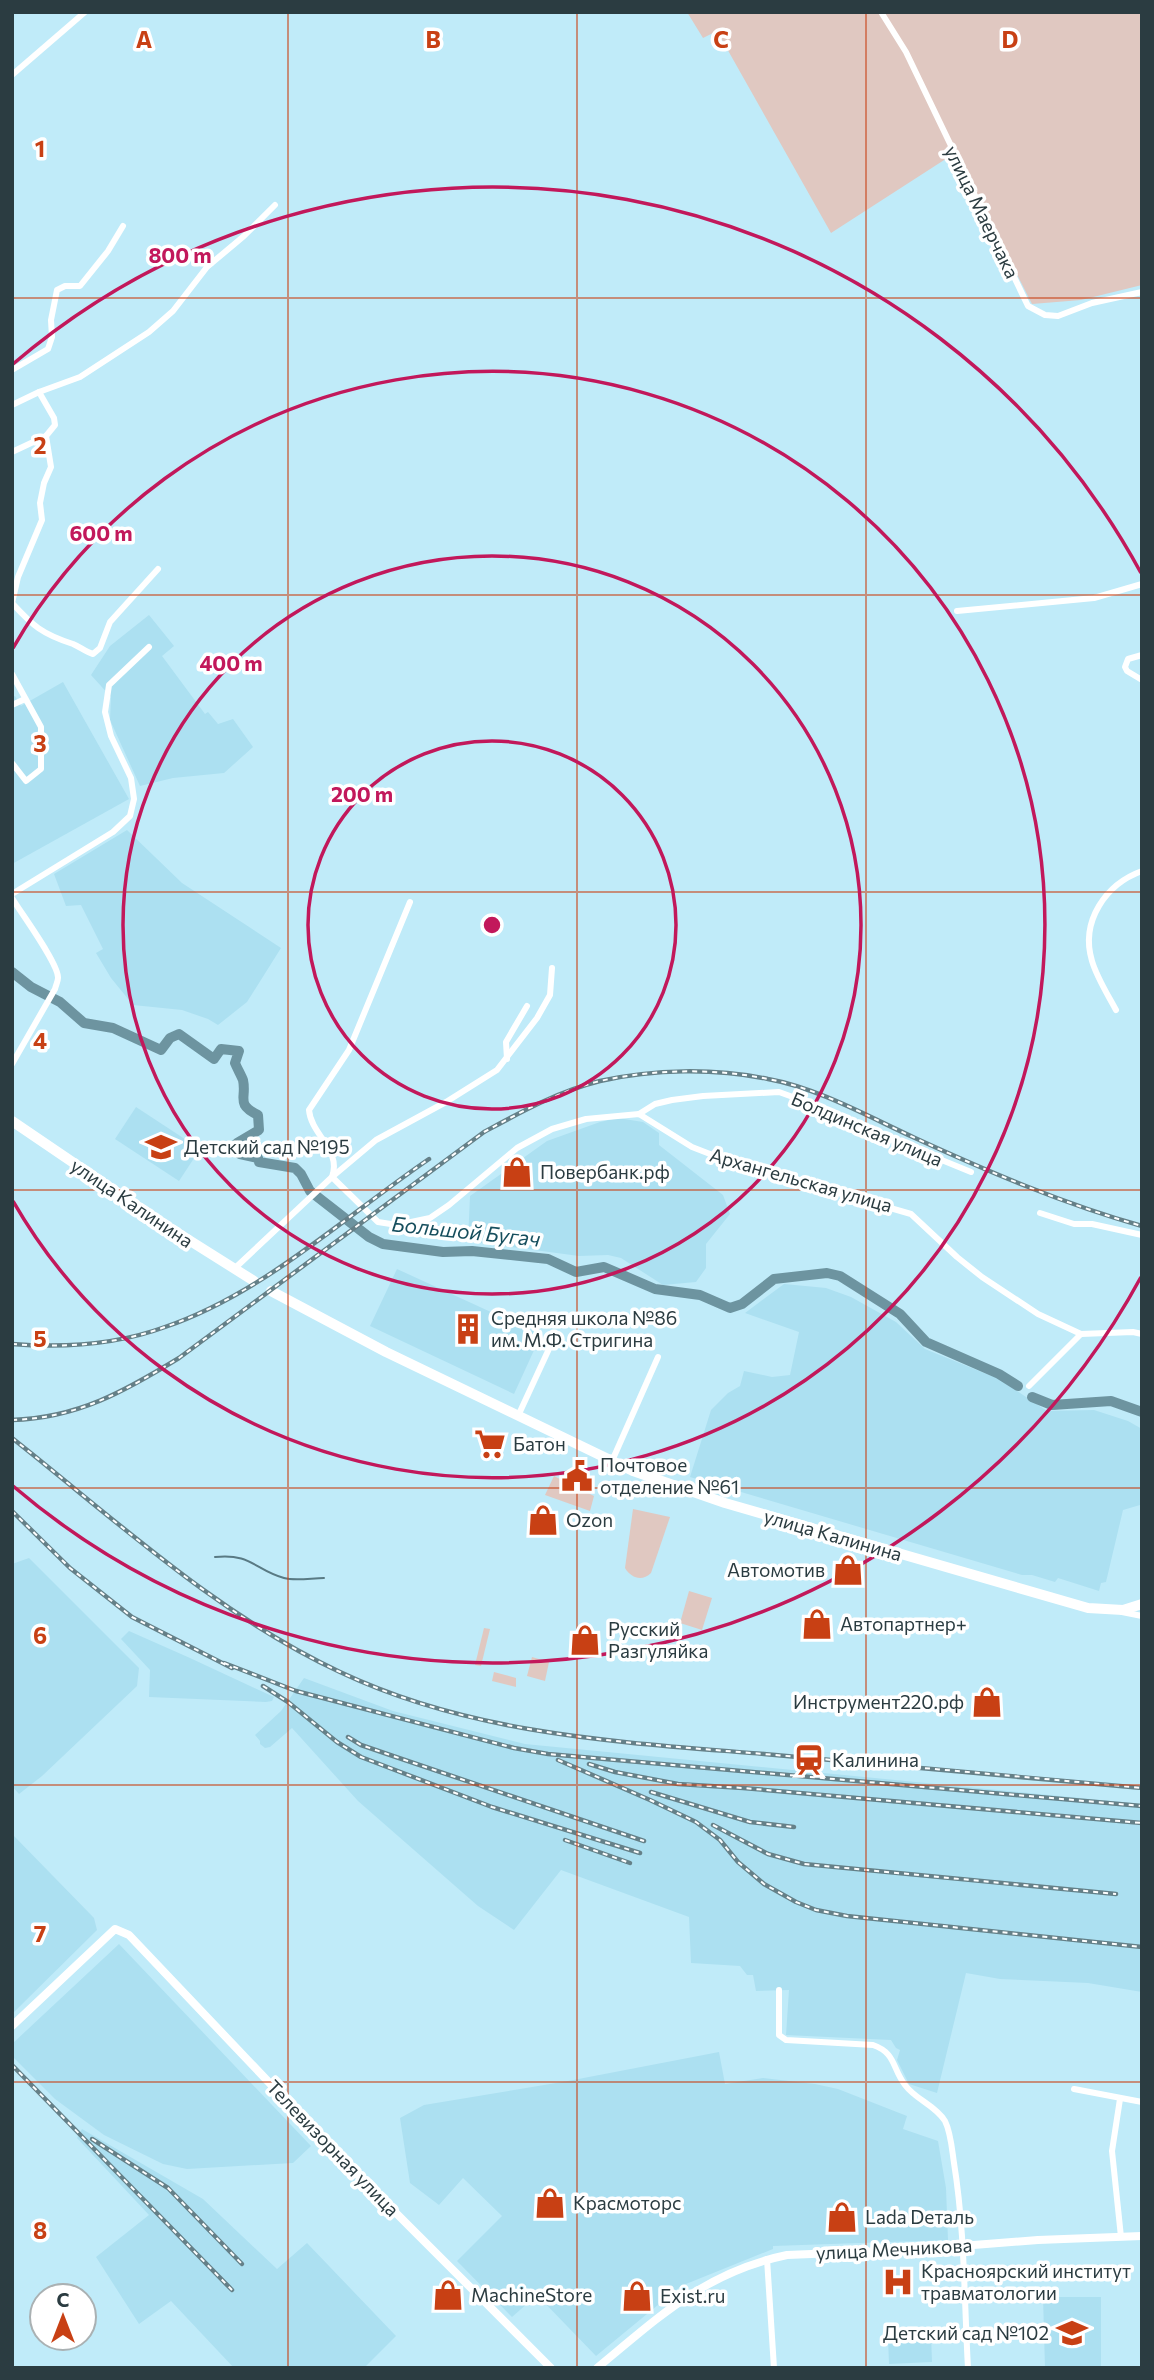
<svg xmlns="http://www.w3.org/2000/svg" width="1154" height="2380" font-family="Commissioner,sans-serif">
<rect width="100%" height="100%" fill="#c0ebf9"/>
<g fill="#ace0f1">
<path d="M149 615 174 646 162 656 205 714 208 712 218 724 233 719 253 747 224 773 173 778 140 786 110 720 111 697 91 675 110 646Z"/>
<path d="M63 682 129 799 12 864V697L15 696 21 706Z"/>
<path d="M127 830 182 883 281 948 247 1002 218 1025 208 1019 182 1010 133 1005 111 978 96 953 103 949 81 905 66 906 54 874Z"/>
<path d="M136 1107 200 1149 179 1181 115 1139Z"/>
<path d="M618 1118 643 1122 659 1133V1145L723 1195 730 1214 706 1244V1268L696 1282 663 1285 621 1258 608 1255 579 1256 468 1241 470 1196 547 1141 600 1122Z"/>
<path d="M397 1269 541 1335 514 1394 370 1326Z"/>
<path d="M784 1284 826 1288 851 1297 896 1322 925 1349 999 1379 1047 1411 1094 1410 1128 1421 1142 1429V1496L1140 1505 1123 1510 1106 1582 1101 1583 1099 1591 1058 1578 1055 1582 1032 1575H1022L690 1477 711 1410 728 1393 740 1386 744 1371 772 1377 790 1375 799 1332 745 1313Z"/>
<path d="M29 1558 139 1668 137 1686 42 1776 19 1794 12 1786V1564Z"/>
<path d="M129 1631 190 1658 274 1697 272 1701 266 1702 149 1697 150 1670 121 1639Z"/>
<path d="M304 1678 393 1711 525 1744 1142 1804V1992L1088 1983 1000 1979 966 1973 937 2093 909 2084 897 2060 900 2050 896 2048 891 2040 786 2035 789 1990 756 1991 753 1975H747L740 1966 691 1963 689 1917 561 1870 514 1930 478 1906 358 1801 292 1728 270 1747 265 1748 260 1744V1741L255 1735 281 1711Z"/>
<path d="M12 1834 94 1918 97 1930 12 2014Z"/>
<path d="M119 1944 311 2146 293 2163 187 2169 163 2164 104 2135 55 2099 12 2056V2044Z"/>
<path d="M719 2052 725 2084 763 2078 815 2084 838 2089 907 2116 903 2129 938 2141 946 2188 948 2240 773 2246V2249L681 2286 596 2356 537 2295 512 2317 457 2261 502 2216 463 2178 439 2205 410 2183 400 2118 424 2105 568 2081Z"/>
<path d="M82 2129 203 2199 277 2269 307 2243 396 2336 364 2368H234L171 2301 139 2324 96 2257 149 2215 77 2138Z"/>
<path d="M1043 2297H1101V2368H1045Z"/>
<path d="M931 2335 932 2362 889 2364 888 2337Z"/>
</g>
<g fill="#e0c8c1">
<path d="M687 12H1142V285L1081 300 1032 304 955 153 831 233 717 31 703 38Z"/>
<path d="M554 1476 594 1496 590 1511 545 1495Z"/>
<path d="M633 1509 670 1517 651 1573C642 1582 631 1578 625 1568Z"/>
<path d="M689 1591 712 1598 702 1630 680 1623Z"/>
<path d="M484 1628 490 1629 481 1666 475 1665Z"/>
<path d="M532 1657 549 1662 545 1681 527 1676Z"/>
<path d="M494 1672 516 1678V1687L492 1681Z"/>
</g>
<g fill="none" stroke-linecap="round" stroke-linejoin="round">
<path stroke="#597a84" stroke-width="2" d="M215 1557C251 1553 255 1570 284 1578 295 1581 312 1578 324 1578"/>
<g stroke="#6d94a0" stroke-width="10">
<path d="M12 972 31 987 60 1002 84 1023 113 1028 161 1050 170 1038 179 1034 214 1059 221 1049 239 1051 235 1063C237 1068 241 1075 243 1080 247 1098 235 1104 258 1115L259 1130 237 1143 240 1154 258 1158 259 1162 295 1168 301 1174 310 1191 369 1237 383 1244 443 1252 472 1251 548 1259 576 1272 604 1267 655 1289 700 1295 730 1308 742 1304 774 1279 827 1273 840 1276 900 1314 926 1342 999 1374 1018 1386"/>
<path d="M1032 1397 1052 1405 1111 1401 1142 1412"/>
</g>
<g stroke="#fff" stroke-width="6">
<path d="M881 12 906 52 1028 306 1045 315 1058 316 1092 303 1142 292"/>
<path d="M12 75 85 12"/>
<path d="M12 370 48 349 52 337 51 320 57 290 65 286H80L108 251 123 226"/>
<path d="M12 405 39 392 80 377 149 332 173 311 207 267 244 236 275 205"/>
<path d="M12 452 46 436"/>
<path d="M12 603 18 577 42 520 40 503 44 483 51 467 46 436 55 425 54 418 39 392"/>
<path d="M12 603C33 626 42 634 73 644 80 647 86 652 93 654L100 648 110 622 158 569"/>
<path d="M957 611 1094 598 1142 584"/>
<path d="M1142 655 1128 659 1125 667 1127 671 1142 680"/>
<path d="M12 674 41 727V769L26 781 12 763"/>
<path d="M12 705 25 699"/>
<path d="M12 894 113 832 130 816 134 799 131 778 111 736 105 712 109 685 149 647"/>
<path d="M12 898C21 913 59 964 58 978 58 981 56 985 55 989L12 1064"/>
<path d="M410 902 349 1050 309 1110C311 1135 342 1150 332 1177L378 1222 397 1225 430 1218 449 1205 517 1148 552 1129 586 1119 639 1114 692 1147 728 1161 911 1214 957 1257 982 1277 1038 1314 1081 1334"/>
<path d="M1116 1010C1108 995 1097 978 1092 961 1080 921 1106 884 1142 871"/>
<path d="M507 1059 506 1042 527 1006"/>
<path d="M639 1114 655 1104 672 1100 703 1096 779 1092 815 1105 866 1129 971 1172"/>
<path d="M1040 1213 1074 1224H1092L1142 1235"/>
<path d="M234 1269 332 1177 376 1140 446 1102 497 1070 537 1018 550 995 552 968"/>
<path d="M1029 1386 1081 1334 1133 1332 1142 1334"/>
<path d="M518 1416 554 1338"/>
<path d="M612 1461 658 1357"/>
<path d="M1122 1612 1142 1616"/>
<path d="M779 1990V2035L786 2040 873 2045C896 2053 892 2068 905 2085 916 2100 935 2105 945 2121 951 2133 952 2150 954 2163 965 2231 964 2299 968 2368"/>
<path d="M1074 2089 1142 2102"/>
<path d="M1120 2099 1112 2151 1121 2237"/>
<path d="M767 2259 774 2368"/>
</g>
<g stroke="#fff" stroke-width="8">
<path d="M12 2026 115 1929 129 1935 336 2153 551 2368"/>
<path d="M597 2368C659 2317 705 2272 787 2255L910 2250 1038 2240 1142 2236"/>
</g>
<g stroke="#fff" stroke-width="10">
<path d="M12 1121 165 1225 254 1281"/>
<path d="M271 1291 386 1352 633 1471 725 1503 1088 1608 1123 1610 1142 1604"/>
</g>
<defs>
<g id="rail">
<path d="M12 1344C63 1348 116 1345 165 1327 264 1293 344 1217 429 1159"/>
<path d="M12 1420C78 1418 125 1391 179 1358L484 1132C521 1112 559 1091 600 1081 654 1069 714 1068 768 1079 818 1088 869 1117 915 1138 989 1172 1064 1204 1142 1226"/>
<path d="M12 1438C117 1521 218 1615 340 1672 473 1735 619 1742 764 1754 890 1765 1016 1776 1142 1788"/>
<path d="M12 1511 70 1568 132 1617 232 1668"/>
<path d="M224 1663 296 1691 514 1748 548 1754 1142 1806"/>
<path d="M263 1686 288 1702 337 1742 361 1757 492 1807 640 1853"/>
<path d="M348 1737 361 1745 393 1756 644 1841"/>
<path d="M558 1760 650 1800 696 1822 720 1840 738 1862 764 1884 796 1902 816 1910 847 1916 1142 1947"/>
<path d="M589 1764 615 1772 678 1784 743 1788 1142 1823"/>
<path d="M651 1792 750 1822 794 1827"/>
<path d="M713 1825 768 1854 804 1864 1116 1894"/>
<path d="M565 1840 630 1863"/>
<path d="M12 2065 232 2290"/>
<path d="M92 2139 168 2188 242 2264"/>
</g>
</defs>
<use href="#rail" stroke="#658088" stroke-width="4.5"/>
<use href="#rail" stroke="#fff" stroke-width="2" stroke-dasharray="5" stroke-linecap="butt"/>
</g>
<path fill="none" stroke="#c84014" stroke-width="2" stroke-opacity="0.55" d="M288 12V2368M577 12V2368M866 12V2368M12 298H1142M12 595H1142M12 892H1142M12 1190H1142M12 1488H1142M12 1785H1142M12 2082H1142"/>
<g fill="none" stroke="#c2185b" stroke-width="3.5">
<circle cx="492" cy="925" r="184"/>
<circle cx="492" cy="925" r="369"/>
<path d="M13 648A553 553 0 1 1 13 1201"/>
<path d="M1141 1277A738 738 0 0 1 13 1486M13 364A738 738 0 0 1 1141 573"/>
</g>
<defs>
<symbol id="school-bare" viewBox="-9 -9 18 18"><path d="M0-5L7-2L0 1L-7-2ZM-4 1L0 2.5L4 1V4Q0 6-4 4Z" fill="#c84014" stroke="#fff" stroke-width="2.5" paint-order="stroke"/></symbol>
<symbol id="shop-bare" viewBox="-9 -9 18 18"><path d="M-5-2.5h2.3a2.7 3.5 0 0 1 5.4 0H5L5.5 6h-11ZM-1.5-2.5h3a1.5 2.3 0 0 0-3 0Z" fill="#c84014" stroke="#fff" stroke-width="2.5" paint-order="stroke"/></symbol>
<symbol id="building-bare" viewBox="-9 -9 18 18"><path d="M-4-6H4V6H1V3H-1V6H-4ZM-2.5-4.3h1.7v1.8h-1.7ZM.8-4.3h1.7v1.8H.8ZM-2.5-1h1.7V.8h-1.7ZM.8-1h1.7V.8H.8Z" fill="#c84014" stroke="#fff" stroke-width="2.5" paint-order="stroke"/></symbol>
<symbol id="supermarket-bare" viewBox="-9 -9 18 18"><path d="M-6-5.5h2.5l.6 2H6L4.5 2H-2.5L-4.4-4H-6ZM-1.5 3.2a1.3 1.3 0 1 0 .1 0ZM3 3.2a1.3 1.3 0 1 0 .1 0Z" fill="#c84014" stroke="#fff" stroke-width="2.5" paint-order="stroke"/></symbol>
<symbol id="civic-bare" viewBox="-9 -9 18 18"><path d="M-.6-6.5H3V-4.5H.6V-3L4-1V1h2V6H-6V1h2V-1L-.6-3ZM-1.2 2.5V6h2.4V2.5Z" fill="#c84014" stroke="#fff" stroke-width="2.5" paint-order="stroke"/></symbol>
<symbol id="station-bare" viewBox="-9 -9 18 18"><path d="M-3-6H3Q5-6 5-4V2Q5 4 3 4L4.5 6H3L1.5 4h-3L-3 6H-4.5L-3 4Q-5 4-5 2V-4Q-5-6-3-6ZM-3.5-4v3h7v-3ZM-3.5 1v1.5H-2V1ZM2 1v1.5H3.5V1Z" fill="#c84014" stroke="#fff" stroke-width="2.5" paint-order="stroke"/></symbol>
<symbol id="hospital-bare" viewBox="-9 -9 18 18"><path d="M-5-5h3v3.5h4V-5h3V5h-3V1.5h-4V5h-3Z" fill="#c84014" stroke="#fff" stroke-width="2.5" paint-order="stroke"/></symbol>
</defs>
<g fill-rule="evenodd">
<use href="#school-bare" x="139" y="1125" width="44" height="44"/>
<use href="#shop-bare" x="495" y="1150" width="44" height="44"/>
<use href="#building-bare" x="446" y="1307" width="44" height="44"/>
<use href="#supermarket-bare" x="468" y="1422" width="44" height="44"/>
<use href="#civic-bare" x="555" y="1454" width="44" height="44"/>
<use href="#shop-bare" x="521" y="1498" width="44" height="44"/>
<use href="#shop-bare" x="826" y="1548" width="44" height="44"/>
<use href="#shop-bare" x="795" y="1602" width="44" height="44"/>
<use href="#shop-bare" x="563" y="1618" width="44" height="44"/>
<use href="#shop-bare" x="965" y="1680" width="44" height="44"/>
<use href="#station-bare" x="787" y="1738" width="44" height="44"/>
<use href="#shop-bare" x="528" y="2181" width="44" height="44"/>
<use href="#shop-bare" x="820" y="2195" width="44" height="44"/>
<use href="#hospital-bare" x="876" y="2260" width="44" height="44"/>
<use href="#shop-bare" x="426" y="2273" width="44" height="44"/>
<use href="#shop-bare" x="615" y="2274" width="44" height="44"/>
<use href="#school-bare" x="1050" y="2311" width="44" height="44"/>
</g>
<g text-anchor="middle" stroke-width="7" stroke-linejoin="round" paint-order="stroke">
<g font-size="19" fill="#2b3c41" stroke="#fff">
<text transform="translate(982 212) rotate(64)" y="7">улица Маерчака</text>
<text transform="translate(867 1129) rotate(23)" y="7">Болдинская улица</text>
<text transform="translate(801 1180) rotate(16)" y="7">Архангельская улица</text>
<text transform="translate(132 1203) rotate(34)" y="7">улица Калинина</text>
<text transform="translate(833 1535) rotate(16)" y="7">улица Калинина</text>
<text transform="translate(333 2148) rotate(46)" y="7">Телевизорная улица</text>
<text transform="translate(894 2249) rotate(-3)" y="7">улица Мечникова</text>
</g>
<g font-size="19" fill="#2b3c41" stroke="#fff" text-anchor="start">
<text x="184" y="1154">Детский сад №195</text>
<text x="540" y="1179">Повербанк.рф</text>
<text x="491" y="1325">Средняя школа №86<tspan x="491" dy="22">им. М.Ф. Стригина</tspan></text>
<text x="513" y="1451">Батон</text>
<text x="600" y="1472">Почтовое<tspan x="600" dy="22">отделение №61</tspan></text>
<text x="566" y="1527">Ozon</text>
<text x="825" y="1577" text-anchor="end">Автомотив</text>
<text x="840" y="1631">Автопартнер+</text>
<text x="608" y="1636">Русский<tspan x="608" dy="22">Разгуляйка</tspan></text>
<text x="964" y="1709" text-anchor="end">Инструмент220.рф</text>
<text x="832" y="1767">Калинина</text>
<text x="573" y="2210">Красмоторс</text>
<text x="865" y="2224">Lada Dеталь</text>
<text x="921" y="2278">Красноярский институт<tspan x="921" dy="22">травматологии</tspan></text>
<text x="471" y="2302">MachineStore</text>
<text x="660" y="2303">Exist.ru</text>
<text x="1049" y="2340" text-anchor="end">Детский сад №102</text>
</g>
<g font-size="21" font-style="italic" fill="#164e5d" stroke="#fff">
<text transform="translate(466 1232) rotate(6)" y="7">Большой Бугач</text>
</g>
</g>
<g font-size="23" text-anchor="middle" font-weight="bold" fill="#c84014" stroke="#fff" stroke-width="7" stroke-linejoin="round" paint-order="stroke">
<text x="144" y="48">A</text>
<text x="433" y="48">B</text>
<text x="721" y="48">C</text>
<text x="1010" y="48">D</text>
<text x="40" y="157">1</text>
<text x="40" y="454">2</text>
<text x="40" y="752">3</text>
<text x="40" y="1049">4</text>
<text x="40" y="1347">5</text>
<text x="40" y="1644">6</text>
<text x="40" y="1942">7</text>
<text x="40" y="2239">8</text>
</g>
<circle cx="492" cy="925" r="10" fill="#c2185b" stroke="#fff" stroke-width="3.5"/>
<g font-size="21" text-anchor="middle" font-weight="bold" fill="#c2185b" stroke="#fff" stroke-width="7" stroke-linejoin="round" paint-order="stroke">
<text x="180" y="263">800 m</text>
<text x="101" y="541">600 m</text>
<text x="231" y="671">400 m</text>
<text x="362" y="802">200 m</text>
</g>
<rect width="1154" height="2380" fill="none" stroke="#2b3c41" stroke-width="28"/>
<g transform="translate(63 2317)"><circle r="33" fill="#ffffff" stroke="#aab1b3" stroke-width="2"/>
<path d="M0-5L12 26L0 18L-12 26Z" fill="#c84014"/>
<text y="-10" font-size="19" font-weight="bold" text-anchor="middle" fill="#2b3c41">С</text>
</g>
</svg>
